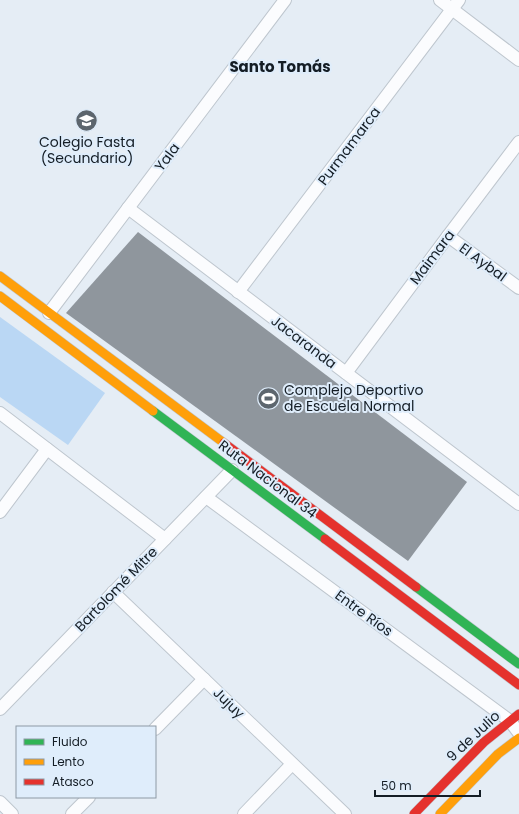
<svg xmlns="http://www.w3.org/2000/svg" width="519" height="814" font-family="Poppins,sans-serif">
<rect width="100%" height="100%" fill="#e5edf5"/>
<path fill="#bad7f4" d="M0 317 105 393 68 445 0 397Z"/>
<path fill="#8f969d" d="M138 232 467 482 408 561 66 313Z"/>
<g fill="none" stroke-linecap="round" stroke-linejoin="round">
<defs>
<g id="street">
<path d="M440 0 519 60"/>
<path d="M128 208 519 504"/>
<path d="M448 236 519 288"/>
<path d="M238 292 459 0"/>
<path d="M49 313 285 0"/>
<path d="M346 373 448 236 519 142"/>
<path d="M0 413 165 539"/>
<path d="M206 497 510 721 519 733"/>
<path d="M0 512 47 449"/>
<path d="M113 592 345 814"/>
<path d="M0 709 232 470"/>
<path d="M155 729 204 679"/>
<path d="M0 802 12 814"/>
<path d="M72 814 89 797"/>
<path d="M244 814 292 764"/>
</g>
<g id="fast">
<path d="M153 411 325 539"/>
<path d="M416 587 519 664"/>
</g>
<g id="slow">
<path d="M0 276 224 443"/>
<path d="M0 296 153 411"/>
<path d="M440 814 498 754 519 738"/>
</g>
<g id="jam">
<path d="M224 443 416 587"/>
<path d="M325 539 519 685"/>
<path d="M414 814 484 742 519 714"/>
</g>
</defs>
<use href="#street" stroke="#bec6ce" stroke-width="14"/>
<use href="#fast" stroke="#bec6ce" stroke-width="10"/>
<use href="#slow" stroke="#bec6ce" stroke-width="10"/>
<use href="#jam" stroke="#bec6ce" stroke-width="10"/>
<use href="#street" stroke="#fbfcfe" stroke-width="12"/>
<use href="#fast" stroke="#30b455" stroke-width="9"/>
<use href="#slow" stroke="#ff9f0a" stroke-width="9"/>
<use href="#jam" stroke="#e5322d" stroke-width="9"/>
</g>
<defs>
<symbol id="school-disc" viewBox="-11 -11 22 22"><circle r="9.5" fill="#5d666e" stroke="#dfedfb"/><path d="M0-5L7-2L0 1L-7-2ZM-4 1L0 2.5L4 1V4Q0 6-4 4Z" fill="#fff"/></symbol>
<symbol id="stadium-disc" viewBox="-11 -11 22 22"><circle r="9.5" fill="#5d666e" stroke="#dfedfb"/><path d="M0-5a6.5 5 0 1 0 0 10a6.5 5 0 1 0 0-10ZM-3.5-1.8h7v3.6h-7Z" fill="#fff"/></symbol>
</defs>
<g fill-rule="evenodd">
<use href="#school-disc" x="74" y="108" width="25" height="25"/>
<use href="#stadium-disc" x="256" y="386" width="25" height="25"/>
</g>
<g text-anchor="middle" stroke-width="4" stroke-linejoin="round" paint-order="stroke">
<g font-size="14" fill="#141d25" stroke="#dfedfb">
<text x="87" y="147">Colegio Fasta<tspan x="87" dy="16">(Secundario)</tspan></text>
<text x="284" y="395" text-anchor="start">Complejo Deportivo<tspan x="284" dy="16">de Escuela Normal</tspan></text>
</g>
<g font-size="14" fill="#141d25" stroke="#dfedfb">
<text transform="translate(349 146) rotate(-53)" y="5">Purmamarca</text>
<text transform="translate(167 157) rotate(-53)" y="5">Yala</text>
<text transform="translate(432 257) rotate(-53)" y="5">Maimara</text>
<text transform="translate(483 262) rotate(36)" y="5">El Aybal</text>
<text transform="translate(304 342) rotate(37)" y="5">Jacaranda</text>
<text transform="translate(268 479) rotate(37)" y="5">Ruta Nacional 34</text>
<text transform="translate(116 589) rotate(-46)" y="5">Bartolomé Mitre</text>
<text transform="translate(364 613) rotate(36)" y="5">Entre Ríos</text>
<text transform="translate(229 703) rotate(44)" y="5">Jujuy</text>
<text transform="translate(473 736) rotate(-43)" y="5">9 de Julio</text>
</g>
<g font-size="15" font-weight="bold" fill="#141d25" stroke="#dfedfb">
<text x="280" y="72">Santo Tomás</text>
</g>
</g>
<rect x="16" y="726" width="140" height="72" fill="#dfedfb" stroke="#8e9aa5"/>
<rect x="24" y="739" width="20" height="6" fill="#30b455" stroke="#8e9aa5"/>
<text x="52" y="746" font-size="12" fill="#141d25">Fluido</text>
<rect x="24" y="759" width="20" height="6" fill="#ff9f0a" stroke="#8e9aa5"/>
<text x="52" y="766" font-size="12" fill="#141d25">Lento</text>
<rect x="24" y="779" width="20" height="6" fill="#e5322d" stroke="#8e9aa5"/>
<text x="52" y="786" font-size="12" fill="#141d25">Atasco</text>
<path d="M375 790v6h105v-6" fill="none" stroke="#141d25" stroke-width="2"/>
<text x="381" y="790" font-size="12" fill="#141d25" stroke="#dfedfb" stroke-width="3" paint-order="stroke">50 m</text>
</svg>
